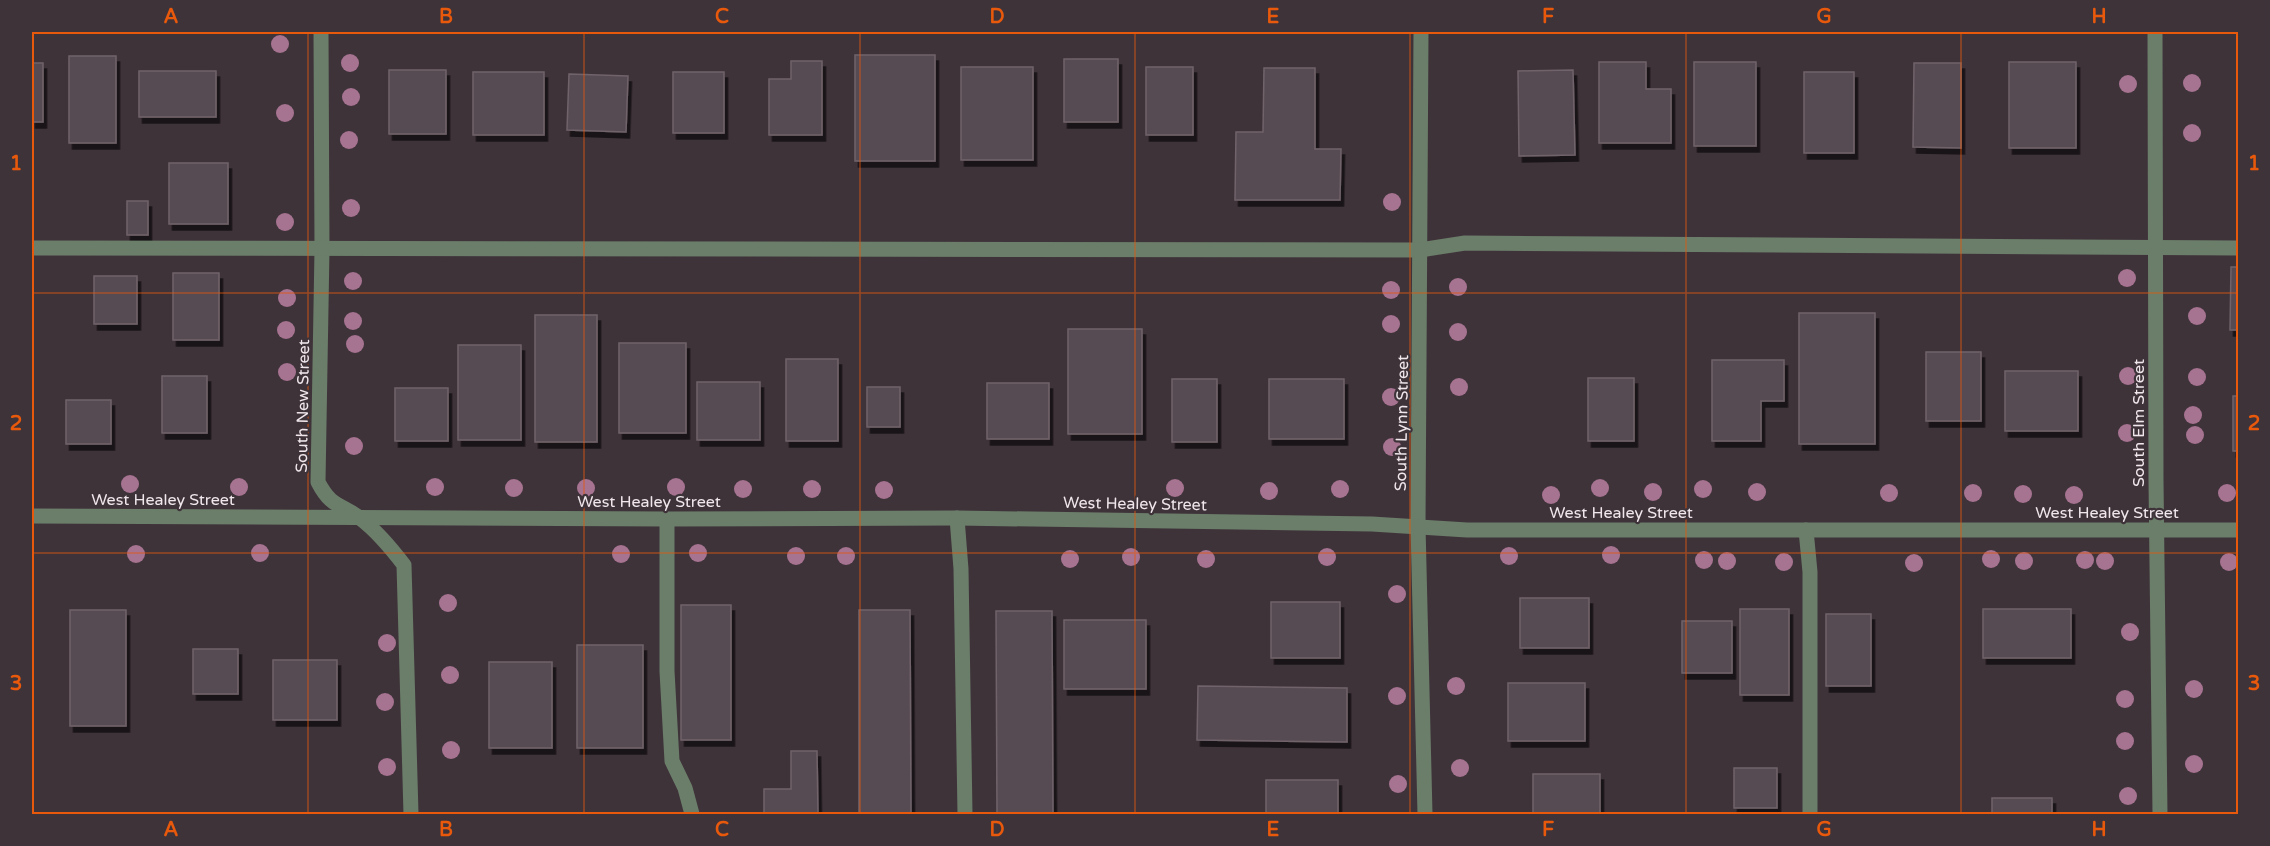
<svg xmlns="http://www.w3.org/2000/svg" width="2270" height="846" font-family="'Varela Round',sans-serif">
<defs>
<filter id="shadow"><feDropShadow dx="3.5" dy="6" stdDeviation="0" flood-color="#0009"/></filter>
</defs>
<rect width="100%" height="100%" fill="#3f333a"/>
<g fill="#574b52" stroke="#70636a" stroke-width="1.5" filter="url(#shadow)">
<rect x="855" y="55" width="80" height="106"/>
<rect x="69" y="56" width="47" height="87"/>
<rect x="1064" y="59" width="54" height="63"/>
<path d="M791 61H822V135H769V79H791Z"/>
<path d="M1599 62H1646V89H1671V143H1599Z"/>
<rect x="1694" y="62" width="62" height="84"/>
<rect x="2009" y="62" width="67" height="86"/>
<rect x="32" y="63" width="11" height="59"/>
<path d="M1914 63H1961V148L1913 147Z"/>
<rect x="961" y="67" width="72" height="93"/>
<rect x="1146" y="67" width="47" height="68"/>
<path d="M1264 68H1315V149H1341L1340 200H1235L1236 132H1263Z"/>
<rect x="389" y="70" width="57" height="64"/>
<path d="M1573 70 1575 155 1519 156 1518 71Z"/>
<rect x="139" y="71" width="77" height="46"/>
<rect x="473" y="72" width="71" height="63"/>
<rect x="673" y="72" width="51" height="61"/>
<rect x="1804" y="72" width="50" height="81"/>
<path d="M569 74 628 76 626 132 567 130Z"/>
<rect x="169" y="163" width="59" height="61"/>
<rect x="127" y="201" width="21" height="34"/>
<path d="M2231 267H2238V330H2230Z"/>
<rect x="173" y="273" width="46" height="67"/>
<rect x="94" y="276" width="43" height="48"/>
<rect x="1799" y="313" width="76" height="131"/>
<rect x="535" y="315" width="62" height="127"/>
<rect x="1068" y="329" width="74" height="105"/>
<rect x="619" y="343" width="67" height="90"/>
<rect x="458" y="345" width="63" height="95"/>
<rect x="1926" y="352" width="55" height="69"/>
<rect x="786" y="359" width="52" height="82"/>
<path d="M1712 360H1784V401H1761V441H1712Z"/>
<rect x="2005" y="371" width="73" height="60"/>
<rect x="162" y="376" width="45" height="57"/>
<rect x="1588" y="378" width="46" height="63"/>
<rect x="1172" y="379" width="45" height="63"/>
<rect x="1269" y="379" width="75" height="60"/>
<rect x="697" y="382" width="63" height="58"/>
<rect x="987" y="383" width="62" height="56"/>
<rect x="867" y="387" width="33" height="40"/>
<rect x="395" y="388" width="53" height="53"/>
<rect x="2233" y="396" width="5" height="55"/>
<rect x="66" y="400" width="45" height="44"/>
<rect x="1520" y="598" width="69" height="50"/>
<rect x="1271" y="602" width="69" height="56"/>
<rect x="681" y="605" width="50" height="135"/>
<rect x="1740" y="609" width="49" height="86"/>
<rect x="1983" y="609" width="88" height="49"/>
<rect x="70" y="610" width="56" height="116"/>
<path d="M859 610H910L911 814H859Z"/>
<path d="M996 611H1052L1053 814H997Z"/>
<rect x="1826" y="614" width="45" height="72"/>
<rect x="1064" y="620" width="82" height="69"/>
<rect x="1682" y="621" width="50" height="52"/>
<rect x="577" y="645" width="66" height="103"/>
<rect x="193" y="649" width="45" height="45"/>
<rect x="273" y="660" width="64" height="60"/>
<rect x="489" y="662" width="63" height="86"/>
<rect x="1508" y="683" width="77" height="58"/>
<path d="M1198 686 1347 688V742L1197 740Z"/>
<path d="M791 751H817L818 814H764V789H791Z"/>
<rect x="1734" y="768" width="43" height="40"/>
<rect x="1533" y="774" width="67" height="40"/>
<rect x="1266" y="780" width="72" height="34"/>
<rect x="1992" y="798" width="60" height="16"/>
</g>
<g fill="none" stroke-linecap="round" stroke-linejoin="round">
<g stroke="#6b7e6a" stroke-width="15">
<path d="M321 32 322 249 318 482C332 509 341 503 361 519 378 532 391 548 404 565L411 814"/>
<path d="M1421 32 1418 526 1425 814"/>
<path d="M2155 32 2156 480 2160 814"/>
<path d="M32 248 1420 250 1465 243 2238 248"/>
<path d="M32 516 667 519 957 518 1372 524 1467 530H2238"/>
<path d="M957 518 961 569 965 814"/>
<path d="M667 519V671L672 761 685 788 692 814"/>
<path d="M1806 530 1810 572V814"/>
</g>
</g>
<g fill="#a67391">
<circle cx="280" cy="44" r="9"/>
<circle cx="350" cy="63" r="9"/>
<circle cx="2192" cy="83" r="9"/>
<circle cx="2128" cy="84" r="9"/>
<circle cx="351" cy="97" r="9"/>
<circle cx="285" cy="113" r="9"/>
<circle cx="2192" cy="133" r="9"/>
<circle cx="349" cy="140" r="9"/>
<circle cx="1392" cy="202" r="9"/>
<circle cx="351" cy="208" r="9"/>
<circle cx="285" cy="222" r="9"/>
<circle cx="2127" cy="278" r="9"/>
<circle cx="353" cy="281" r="9"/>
<circle cx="1458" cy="287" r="9"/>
<circle cx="1391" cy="290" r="9"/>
<circle cx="287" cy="298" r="9"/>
<circle cx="2197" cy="316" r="9"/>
<circle cx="353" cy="321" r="9"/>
<circle cx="1391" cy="324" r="9"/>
<circle cx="286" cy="330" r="9"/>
<circle cx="1458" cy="332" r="9"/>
<circle cx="355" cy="344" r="9"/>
<circle cx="287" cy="372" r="9"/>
<circle cx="2128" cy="376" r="9"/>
<circle cx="2197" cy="377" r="9"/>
<circle cx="1459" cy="387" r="9"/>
<circle cx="1391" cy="397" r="9"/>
<circle cx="2193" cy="415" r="9"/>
<circle cx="2127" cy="433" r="9"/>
<circle cx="2195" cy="435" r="9"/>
<circle cx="354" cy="446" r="9"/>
<circle cx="1392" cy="447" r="9"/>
<circle cx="130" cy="484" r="9"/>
<circle cx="239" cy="487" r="9"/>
<circle cx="435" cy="487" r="9"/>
<circle cx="676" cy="487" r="9"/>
<circle cx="514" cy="488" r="9"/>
<circle cx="586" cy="488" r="9"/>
<circle cx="1175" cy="488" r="9"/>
<circle cx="1600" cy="488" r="9"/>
<circle cx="743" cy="489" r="9"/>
<circle cx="812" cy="489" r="9"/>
<circle cx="1340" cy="489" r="9"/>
<circle cx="1703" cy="489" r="9"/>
<circle cx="884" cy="490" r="9"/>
<circle cx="1269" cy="491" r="9"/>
<circle cx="1653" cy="492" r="9"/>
<circle cx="1757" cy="492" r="9"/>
<circle cx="1889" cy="493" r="9"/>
<circle cx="1973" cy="493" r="9"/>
<circle cx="2227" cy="493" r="9"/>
<circle cx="2023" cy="494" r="9"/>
<circle cx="1551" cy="495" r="9"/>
<circle cx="2074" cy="495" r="9"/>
<circle cx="260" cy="553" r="9"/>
<circle cx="698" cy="553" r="9"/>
<circle cx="136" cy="554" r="9"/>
<circle cx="621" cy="554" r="9"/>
<circle cx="1611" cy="555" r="9"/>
<circle cx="796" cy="556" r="9"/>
<circle cx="846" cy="556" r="9"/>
<circle cx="1509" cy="556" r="9"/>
<circle cx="1131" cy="557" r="9"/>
<circle cx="1327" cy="557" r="9"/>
<circle cx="1070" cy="559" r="9"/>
<circle cx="1206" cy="559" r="9"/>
<circle cx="1991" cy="559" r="9"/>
<circle cx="1704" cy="560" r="9"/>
<circle cx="2085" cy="560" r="9"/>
<circle cx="1727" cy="561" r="9"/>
<circle cx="2024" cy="561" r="9"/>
<circle cx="2105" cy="561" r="9"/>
<circle cx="1784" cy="562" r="9"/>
<circle cx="2229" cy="562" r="9"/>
<circle cx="1914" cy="563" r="9"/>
<circle cx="1397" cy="594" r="9"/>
<circle cx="448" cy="603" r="9"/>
<circle cx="2130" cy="632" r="9"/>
<circle cx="387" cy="643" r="9"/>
<circle cx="450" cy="675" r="9"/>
<circle cx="1456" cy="686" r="9"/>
<circle cx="2194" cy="689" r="9"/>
<circle cx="1397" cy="696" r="9"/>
<circle cx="2125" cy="699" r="9"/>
<circle cx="385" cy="702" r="9"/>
<circle cx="2125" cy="741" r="9"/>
<circle cx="451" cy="750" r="9"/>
<circle cx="2194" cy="764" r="9"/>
<circle cx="387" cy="767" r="9"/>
<circle cx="1460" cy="768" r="9"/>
<circle cx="1398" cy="784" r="9"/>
<circle cx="2128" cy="796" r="9"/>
</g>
<path fill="none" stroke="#e8590c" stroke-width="1.5" stroke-opacity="0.55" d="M308 32V814M584 32V814M860 32V814M1135 32V814M1410 32V814M1686 32V814M1961 32V814M32 293H2238M32 553H2238"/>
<g text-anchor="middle" stroke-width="4.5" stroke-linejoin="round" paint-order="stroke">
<g font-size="16" fill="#efe7eb" stroke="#3f333a">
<text transform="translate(302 406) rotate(-89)" y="6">South New Street</text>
<text transform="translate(1401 423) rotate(-89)" y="6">South Lynn Street</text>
<text transform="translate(2138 423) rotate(-90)" y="6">South Elm Street</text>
<text x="163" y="505">West Healey Street</text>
<text x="649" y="507">West Healey Street</text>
<text transform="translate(1135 503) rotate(1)" y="6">West Healey Street</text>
<text x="1621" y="518">West Healey Street</text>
<text x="2107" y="518">West Healey Street</text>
</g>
</g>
<rect width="2270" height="846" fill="none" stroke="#3f333a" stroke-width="66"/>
<rect x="33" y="33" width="2204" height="780" fill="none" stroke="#e8590c" stroke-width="2"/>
<g font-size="20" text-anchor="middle" font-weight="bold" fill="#e8590c">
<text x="171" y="23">A</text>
<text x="446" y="23">B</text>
<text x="722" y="23">C</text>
<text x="997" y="23">D</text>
<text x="1273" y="23">E</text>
<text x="1548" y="23">F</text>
<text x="1824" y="23">G</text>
<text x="2099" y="23">H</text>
<text x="16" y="170">1</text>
<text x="2254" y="170">1</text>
<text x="16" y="430">2</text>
<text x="2254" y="430">2</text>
<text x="16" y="690">3</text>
<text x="2254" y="690">3</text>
<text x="171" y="836">A</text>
<text x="446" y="836">B</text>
<text x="722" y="836">C</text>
<text x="997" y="836">D</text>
<text x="1273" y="836">E</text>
<text x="1548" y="836">F</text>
<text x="1824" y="836">G</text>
<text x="2099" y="836">H</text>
</g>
</svg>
